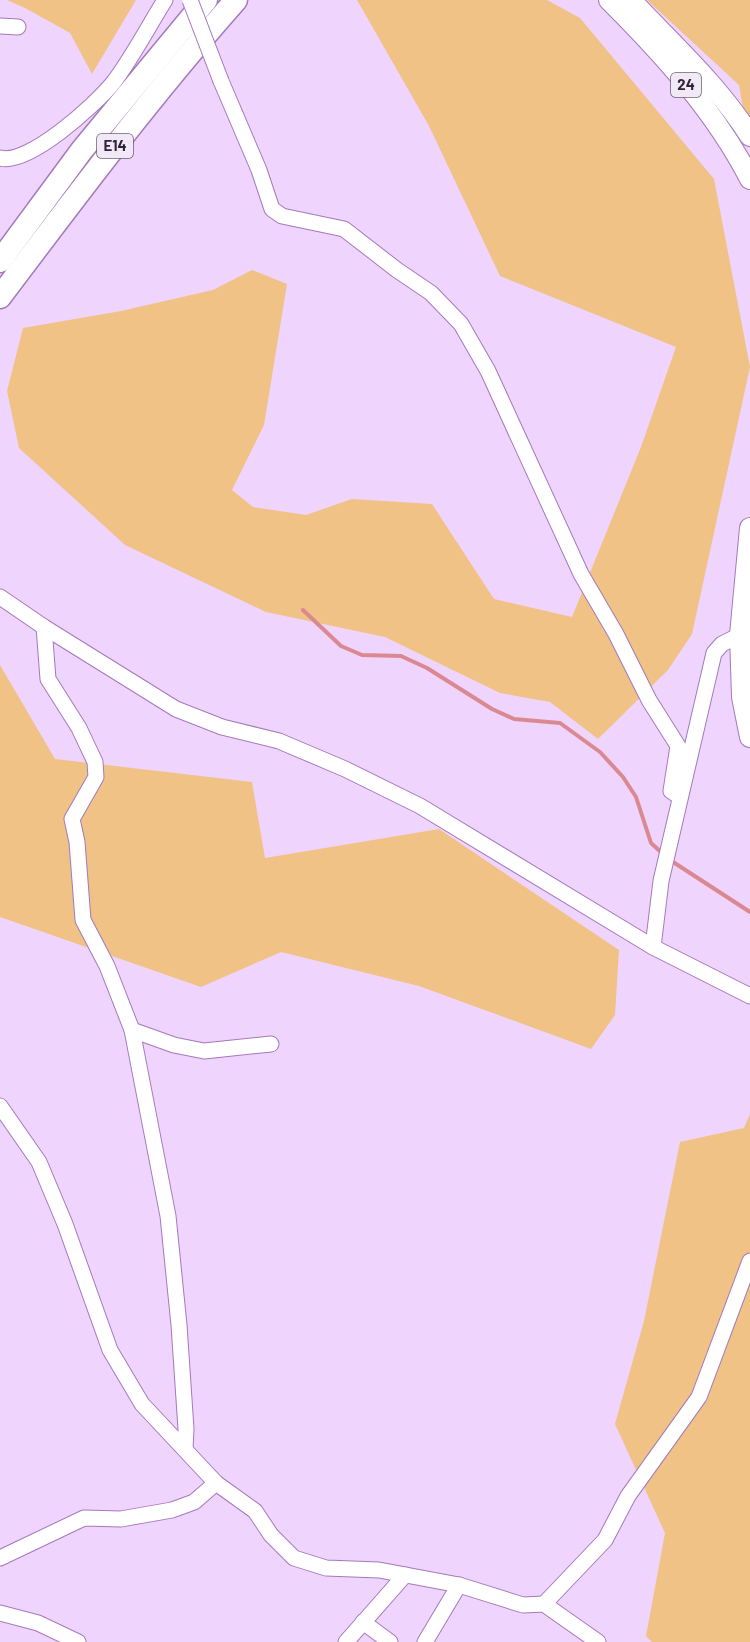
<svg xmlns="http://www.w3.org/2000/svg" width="750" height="1642" font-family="Barlow,sans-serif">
<rect width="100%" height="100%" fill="#efd4fe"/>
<g fill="#f0c286">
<path d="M7 0H136L92 74 70 33 27 9Z"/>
<path d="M357 0H547L580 18 714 179 750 367 692 634 668 670 598 739 550 702 500 693 385 637 266 612 125 545 19 448 7 391 23 328 121 311 213 290 252 270 287 284 264 425 232 490 253 507 306 515 352 499 432 504 494 599 572 617 641 447 676 347 500 276 429 126Z"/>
<path d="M647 0H750V149L739 85Z"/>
<path d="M0 665 55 759 252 782 265 858 439 829 619 950 615 1015 591 1049 419 986 281 952 201 987 0 917Z"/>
<path d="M750 1114V1642H652L646 1636 665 1533 615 1424 644 1321 680 1142 744 1128Z"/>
</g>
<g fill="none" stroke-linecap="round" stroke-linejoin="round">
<g stroke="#db8991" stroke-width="4">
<path d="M303 610 341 646 362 655 401 656 427 668 492 709 514 719 560 723 600 752 623 777 636 797 651 843 662 853"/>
<path d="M670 860 750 912"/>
</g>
<defs>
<g id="minor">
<path d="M0 26 18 27"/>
<path d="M221 81 259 170 272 209 282 216 344 229 397 270 431 293 461 324 488 371 581 574 616 634 649 700 678 746 671 791 680 797"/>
<path d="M0 158C28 166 95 105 113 83 132 58 148 27 165 0"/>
<path d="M0 597 44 627 176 709 222 727 279 741 345 769 420 806 653 947 750 996"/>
<path d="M44 627 48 679 79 728 95 762 96 777 72 819 77 842 83 920 107 966 132 1030 168 1216 179 1325 186 1429 185 1449"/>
<path d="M653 947 661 881 714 653 722 644 740 635"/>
<path d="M132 1030 174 1045 204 1051 271 1044"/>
<path d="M0 1106 39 1162 65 1224 110 1350 142 1404 216 1483 255 1511 271 1535 294 1558 326 1568 379 1570 459 1585 523 1605 544 1604 598 1642"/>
<path d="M0 1558 84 1518 121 1519 172 1510 194 1502 216 1483"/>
<path d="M544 1604 605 1540 628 1496 699 1397 750 1261"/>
<path d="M0 1613 38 1623 78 1642"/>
<path d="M363 1622 390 1642"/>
<path d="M346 1642 405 1575"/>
<path d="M425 1642 459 1585"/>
</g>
<g id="major">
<path d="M609 0C663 54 715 111 750 179"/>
<path d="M631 0C672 44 718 85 750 136"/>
<path d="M750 528 740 635 742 697 750 737"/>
</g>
<g id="highway">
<path d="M0 261 82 150 206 0"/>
<path d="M0 297C76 196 152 95 236 0"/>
</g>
</defs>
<use href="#minor" stroke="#a479bb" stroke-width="17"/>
<use href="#major" stroke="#a479bb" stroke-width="22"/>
<use href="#highway" stroke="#a479bb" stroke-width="25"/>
<use href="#minor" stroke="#fff" stroke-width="15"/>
<use href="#major" stroke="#fff" stroke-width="20"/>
<use href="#highway" stroke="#fff" stroke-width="22"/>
<defs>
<path id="minor-bridge" d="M190 0 221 81"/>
</defs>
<use href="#minor-bridge" stroke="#a479bb" stroke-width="17" stroke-linecap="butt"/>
<use href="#minor-bridge" stroke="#fff" stroke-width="15"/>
</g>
<g text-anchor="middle" stroke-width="6" stroke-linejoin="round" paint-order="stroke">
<g fill="#f2e9f7" stroke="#6c5e74" stroke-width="1.5">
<rect x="671" y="73" width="30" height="24" rx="4.5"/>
<rect x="97" y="134" width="36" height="24" rx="4.5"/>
</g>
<g font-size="15" font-weight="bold" fill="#33223c">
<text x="686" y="90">24</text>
<text x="115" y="151">E14</text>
</g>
</g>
</svg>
